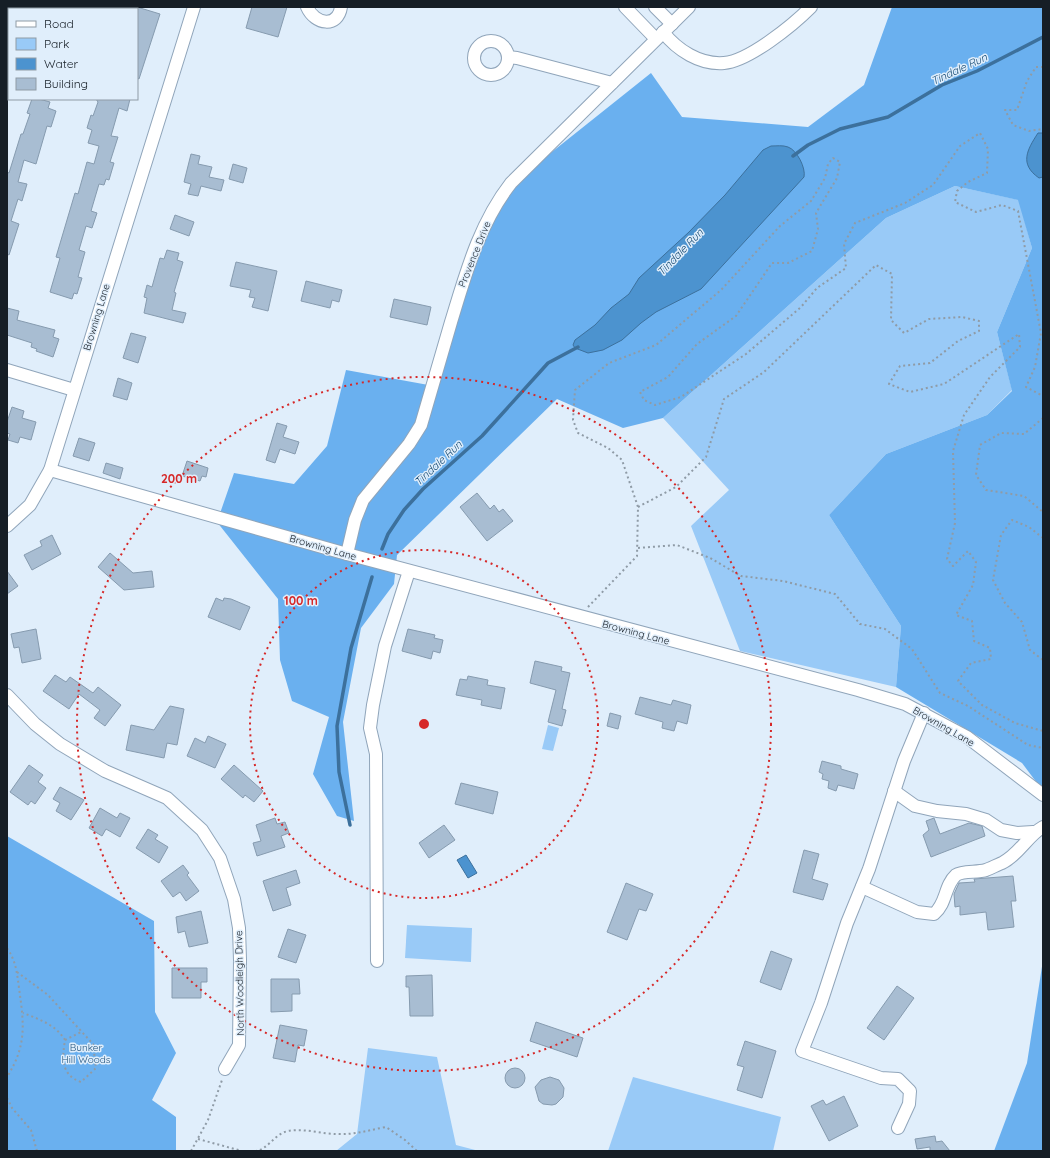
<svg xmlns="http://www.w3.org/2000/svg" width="1050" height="1158" font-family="Quicksand,sans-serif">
<rect width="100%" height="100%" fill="#e0eefb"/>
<g fill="#99caf7">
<path d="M955 186 1019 200 1032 248 997 332 1012 390 987 415 886 454 829 515 901 626 896 687 740 651 691 526 729 490 663 418 886 218Z"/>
<path d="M548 725 559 728 553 751 542 749Z"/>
<path d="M407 925 472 928 471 962 405 958Z"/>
<path d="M368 1048 437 1057 456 1145 479 1151H336L357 1134Z"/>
<path d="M633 1077 781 1117 773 1151H608Z"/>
</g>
<g fill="#6ab0ef">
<path d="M892 7H1043V791L1022 763 896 687 901 626 829 515 886 454 987 415 1012 391 997 332 1032 248 1018 200 955 186 886 218 663 418 623 428 557 399 397 555 394 584 361 628 343 722 354 821 337 816 313 774 329 717 292 701 280 660 278 599 217 522 234 473 294 484 327 446 346 370 434 386 498 195 651 73 682 117 808 127 864 85Z"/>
<path d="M7 836 154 921 155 1012 176 1053 152 1100 176 1117V1151H7Z"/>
<path d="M1043 960V1151H994L1027 1063Z"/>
</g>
<g fill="#4c93cf" stroke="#3c709c">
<path d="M1038 133H1043V177L1039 178C1019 164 1027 150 1038 133Z"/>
<path d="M771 146C776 146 783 145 788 147 797 150 806 168 804 177L701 289 656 312 641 323 622 340 603 350 588 353 575 348 573 345 575 340 595 325 611 308 629 294 639 278 689 232 725 195 763 150Z"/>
<path d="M466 855 477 873 468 878 457 860Z"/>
</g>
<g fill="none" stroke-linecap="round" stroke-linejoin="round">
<g stroke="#3c709c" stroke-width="3.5">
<path d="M793 156 808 145 840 129 888 117 942 85 977 71 1043 37"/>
<path d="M382 549 388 534 404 510 423 489 482 436 548 363 578 347"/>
<path d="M350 825 339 772 337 726 351 648 372 577"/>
</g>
</g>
<g fill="#a8bdd2" stroke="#869baf">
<path d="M137 7 160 14 139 79 137 78Z"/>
<path d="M252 7H287L278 37 246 28Z"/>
<path d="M32 99H39L50 102 48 108 56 111 51 127 47 126 36 164 24 160 18 182 27 184 22 201 18 199 11 221 19 224 9 255 7 254V172L9 173 21 134H23L30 114 27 113Z"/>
<path d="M96 99H130L127 111 119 108 111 136 118 137 110 162 114 163 109 180 106 179 104 185 99 184 91 211 97 213 92 228 86 226 79 250 85 252 78 277 82 278 77 294 74 293 72 299 50 292 60 258 56 257 75 193 78 194 87 162 94 164 99 146 88 143 92 130 87 128 91 115 93 116 98 102Z"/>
<path d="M191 154 200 156 198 164 212 167 209 177 224 180 221 191 201 186 198 196 188 194 191 184 184 182Z"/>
<path d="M233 164 247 168 243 183 229 179Z"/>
<path d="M175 215 194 222 189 236 170 229Z"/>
<path d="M167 250 179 253 177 260 183 262 174 292 176 293 172 310 186 313 183 323 144 313 147 298 144 297 147 285 152 287 160 258 164 259Z"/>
<path d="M236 262 277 271 268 311 252 307 255 298 249 297 251 290 230 286Z"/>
<path d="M306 281 342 290 339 302 332 300 330 308 301 301Z"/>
<path d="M394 299 431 307 427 325 390 317Z"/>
<path d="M7 308 19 311 17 320 55 330 53 337 59 339 53 357 36 351 37 349 31 347 32 343 7 335Z"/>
<path d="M131 333 146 337 138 363 123 358Z"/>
<path d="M118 378 132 383 127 400 113 396Z"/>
<path d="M12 407 24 411 22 418 36 422 31 440 20 437 18 443 8 440 10 434 7 433V422Z"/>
<path d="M277 423 287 426 283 437 299 442 295 454 280 449 275 463 266 460Z"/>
<path d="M79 438 95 443 89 461 73 456Z"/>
<path d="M187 461 208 468 206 477 202 476 200 481 182 476Z"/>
<path d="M106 463 123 468 120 479 103 473Z"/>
<path d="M477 493 490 509 494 505 499 512 503 509 513 521 487 541 460 507Z"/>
<path d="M52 535 61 554 32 570 24 555 42 546 40 541Z"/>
<path d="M110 553 133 573 152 571 154 587 124 590 98 567Z"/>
<path d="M7 571 18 586 7 594Z"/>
<path d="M216 598 223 601 224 598 231 599 250 607 240 630 208 617Z"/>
<path d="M36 629 41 659 22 663 19 647 14 648 11 634Z"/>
<path d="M408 629 435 635 434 638 443 640 440 653 433 651 431 659 402 651Z"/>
<path d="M535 661 562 667 561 671 570 673 562 709 566 710 562 726 548 722 556 690 530 683Z"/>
<path d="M55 675 66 682 70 677 93 693 98 687 121 705 105 726 94 718 100 710 79 694 69 709 43 691Z"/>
<path d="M468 676 488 680 487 685 505 688 501 709 481 705 482 700 456 695 460 679 467 680Z"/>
<path d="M640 697 671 705 673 700 691 705 687 724 677 721 674 731 662 728 663 722 635 714Z"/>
<path d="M170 706 184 709 177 745 167 743 164 758 126 750 131 725 154 730Z"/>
<path d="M610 713 621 716 618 729 607 726Z"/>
<path d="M208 736 226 744 215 768 187 756 195 738 205 743Z"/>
<path d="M822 761 841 766V769L858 774 854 789 838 785 836 791 828 788 829 781 822 779 823 774 819 772Z"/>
<path d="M29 765 43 775 38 782 46 788 35 804 31 801 28 805 10 792Z"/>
<path d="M234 765 263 791 254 802 245 795 243 798 221 779Z"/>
<path d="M461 783 498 792 493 814 455 804Z"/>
<path d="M60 787 84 800 71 820 56 811 60 803 53 799Z"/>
<path d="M100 808 117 818 120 813 130 818 120 837 106 829 102 836 89 828Z"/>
<path d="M275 818 277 824 285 822 289 833 281 836 285 847 257 856 253 843 261 841 256 825Z"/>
<path d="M934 818 940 834 969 823 982 826 985 836 931 857 923 835 929 830 926 821Z"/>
<path d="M444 825 455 840 429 858 419 843Z"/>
<path d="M148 829 158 835 155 839 168 847 159 863 136 848Z"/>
<path d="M804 850 819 854 812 879 828 884 823 900 793 892Z"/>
<path d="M183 865 189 873 187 875 199 891 186 901 180 892 173 897 161 881Z"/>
<path d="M296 870 300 883 286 888 291 905 273 911 263 881Z"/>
<path d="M1013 876 1016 901H1011L1014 927 988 930 986 912 960 915V906L955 907 954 894 959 883 975 882 974 879Z"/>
<path d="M626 883 653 894 646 911 639 909 627 940 607 932Z"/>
<path d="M201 911 208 943 189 947 185 931 178 933 176 917Z"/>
<path d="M288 929 306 935 296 963 278 957Z"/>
<path d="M771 951 792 959 781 990 760 982Z"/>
<path d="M172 968H207V982H201V998H172Z"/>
<path d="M432 975 433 1016H410L409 987H406V976Z"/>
<path d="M271 979H299L300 994H292V1011L271 1012Z"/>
<path d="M897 986 914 998 884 1040 867 1028Z"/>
<path d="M536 1022 583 1038 577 1057 530 1041Z"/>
<path d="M280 1025 307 1030 304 1046 298 1045 295 1062 273 1058Z"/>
<path d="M745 1041 776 1051 762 1098 737 1090 744 1067 737 1065Z"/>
<circle cx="515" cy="1078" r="10"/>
<path d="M550 1077 559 1080 564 1088 563 1097 556 1104 552 1105 543 1104 539 1101 535 1087 541 1080Z"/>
<path d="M844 1096 858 1126 829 1141 811 1106 823 1100 826 1105Z"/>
<path d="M935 1136 936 1142 942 1141 950 1151H930V1147L917 1149 915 1139Z"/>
</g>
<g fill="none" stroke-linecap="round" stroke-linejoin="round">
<defs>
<g id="minor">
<path d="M307 7C315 25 338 28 341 7"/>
<path d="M625 7 656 39"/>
<path d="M655 7 672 24"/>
<path d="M24 9 25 7"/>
<path d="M663 32C677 50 700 65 724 63 749 61 793 25 811 7"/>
<circle cx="491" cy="58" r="17"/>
<path d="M508 57 517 58 612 83"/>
<path d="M7 66 9 59"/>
<path d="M7 370 74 390"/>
<path d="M50 470 347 554 858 690 905 704 967 737 1043 795"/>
<path d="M7 526 30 505 50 470 194 7"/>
<path d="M347 554 355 520 363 500 409 444 421 425C431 390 441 356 451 322 466 273 479 224 511 183L689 7"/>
<path d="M7 695 35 724 60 744 105 771 167 798 202 830 220 858 234 899 239 928 240 960 239 1045 225 1069"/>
<path d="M894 791 915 806 937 811 966 814 986 820 1001 830 1017 833 1033 832"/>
<path d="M862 887 917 912 934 914C947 903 944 886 956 875 963 870 977 873 986 870 991 868 997 865 1002 863 1020 854 1027 836 1043 827"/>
<path d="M377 961 376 754 370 728 373 705 385 646 409 571"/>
<path d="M898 1128 909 1104 910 1091 898 1079 881 1078 802 1051 821 1003 847 923 869 869 904 761 924 713"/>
</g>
</defs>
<use href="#minor" stroke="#90a5ba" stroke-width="14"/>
<g stroke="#8f9ba6" stroke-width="2" stroke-dasharray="2 3" stroke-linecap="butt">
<path d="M1043 67H1036L1027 81 1017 110H1005L1013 125 1029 131 1043 129"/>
<path d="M1043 418 1024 434 1001 433 980 445 976 475 986 490 1024 496 1043 512"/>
<path d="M638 507 676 487 706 457 724 399 764 372 876 265 892 274 891 320 904 333 929 319 962 317 979 321V331L958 341 930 363 900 366 889 384 910 392 944 384 1019 334 1020 347 990 377 964 415 953 451 955 523 947 559 953 566 968 551 976 562 973 585 956 615 972 621 974 641 990 648 991 659 971 663 958 681 982 705 1015 723 1043 731"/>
<path d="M1043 538 1029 527 1012 520 1001 535 993 580 1005 603 1022 622 1030 650 1043 660"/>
<path d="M638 548 677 545 710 558 741 576 783 581 835 594 860 624 885 629 912 649 940 693 968 706 1028 745 1043 748"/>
<path d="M588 607 637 556 638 507 622 460 608 448 578 433 573 420 575 390 609 363 656 345 721 290 780 226 811 201 825 178 828 164 833 158 840 162 837 178 816 213 818 229 812 251 788 263H772L736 316 697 344 668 377 640 392 644 400 655 405 681 397 746 354 801 307 817 288 846 268 844 244 855 223 905 203 933 185 960 146 980 133 988 149 987 173 968 182 957 191 955 202 976 212 1002 205 1018 211 1041 333 1035 367 1026 387 1043 396"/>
<path d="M7 948C16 961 17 973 19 988 24 1024 27 1045 7 1077"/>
<path d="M17 972 48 995 93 1044 96 1068 81 1082C61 1075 62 1059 65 1040 56 1025 39 1019 23 1013"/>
<path d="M65 1040 81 1032"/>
<path d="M7 1098 12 1108 31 1130 37 1151"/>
<path d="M198 1139 242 1151"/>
<path d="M191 1151 208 1120 222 1080"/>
<path d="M255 1151C268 1150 274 1134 288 1131 304 1128 322 1134 337 1134 355 1135 369 1130 386 1127L405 1140 417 1151"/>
</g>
<use href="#minor" stroke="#fff" stroke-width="12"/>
</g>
<g fill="none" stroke="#d62828" stroke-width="2" stroke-dasharray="2 4">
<circle cx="424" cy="724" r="174"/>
<circle cx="424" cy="724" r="347"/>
</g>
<g text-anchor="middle" stroke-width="3" stroke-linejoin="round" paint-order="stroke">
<g font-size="10" fill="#161e26" stroke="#e0eefb">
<text transform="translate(474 254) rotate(-68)" y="4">Provence Drive</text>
<text transform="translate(96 317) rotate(-73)" y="4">Browning Lane</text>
<text transform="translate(323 547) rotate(16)" y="4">Browning Lane</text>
<text transform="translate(636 632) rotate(15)" y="4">Browning Lane</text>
<text transform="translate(944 726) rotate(30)" y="4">Browning Lane</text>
<text transform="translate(239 983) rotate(-91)" y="4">North Woodleigh Drive</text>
</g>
<g font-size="10" fill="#22547e" stroke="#e0eefb">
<text x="86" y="1051">Bunker<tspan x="86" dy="12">Hill Woods</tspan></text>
</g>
<g font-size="11" font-style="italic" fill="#154972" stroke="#e0eefb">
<text transform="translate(959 69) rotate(-25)" y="4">Tindale Run</text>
<text transform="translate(680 252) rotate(-46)" y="4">Tindale Run</text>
<text transform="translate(438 463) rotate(-43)" y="4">Tindale Run</text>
</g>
</g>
<circle cx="424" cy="724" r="6" fill="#d62828" stroke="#e0eefb" stroke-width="2"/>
<g font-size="12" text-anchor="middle" font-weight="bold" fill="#d62828" stroke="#e0eefb" stroke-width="3" stroke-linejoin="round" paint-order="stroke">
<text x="179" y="483">200 m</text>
<text x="301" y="605">100 m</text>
</g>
<rect width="1050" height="1158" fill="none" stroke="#161e26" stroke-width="16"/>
<rect x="8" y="8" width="130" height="92" fill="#e0eefb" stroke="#8f9ba6"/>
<rect x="16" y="21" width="20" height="6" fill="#ffffff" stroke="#8f9ba6"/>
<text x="44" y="28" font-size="12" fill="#161e26">Road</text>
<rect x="16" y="38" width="20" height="12" fill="#99caf7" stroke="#8f9ba6"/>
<text x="44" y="48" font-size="12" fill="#161e26">Park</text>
<rect x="16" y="58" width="20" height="12" fill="#4c93cf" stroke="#8f9ba6"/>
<text x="44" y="68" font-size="12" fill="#161e26">Water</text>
<rect x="16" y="78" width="20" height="12" fill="#a8bdd2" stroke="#8f9ba6"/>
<text x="44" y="88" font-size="12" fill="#161e26">Building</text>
</svg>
